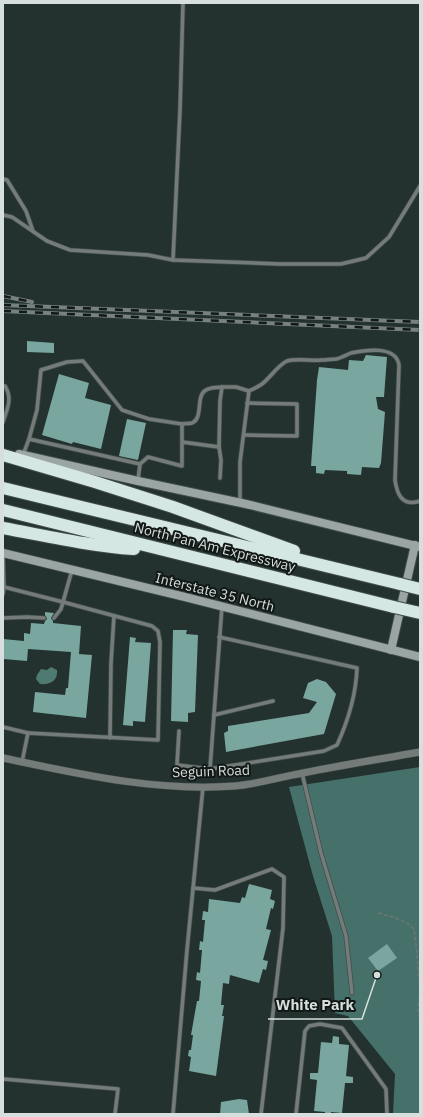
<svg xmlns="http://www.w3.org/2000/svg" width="423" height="1117" font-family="'IBM Plex Sans',sans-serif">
<rect width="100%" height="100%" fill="#23312f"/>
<path fill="#46716a" d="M420 767V1114H393L395 1074 348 1016 335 1013 332 936 313 876 289 787Z"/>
<path fill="#4e7a72" d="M51 667 57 670C58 681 50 685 40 684L36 679 37 675 41 669 47 670Z"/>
<g fill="#79a69e">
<path d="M27 341 54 343V353L27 352Z"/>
<path d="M366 355 387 357 384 397H376L378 409 385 412 381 463 379 468 362 467 361 475 347 474V471L325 470 324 474 316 473V466H311L317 380 319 367 348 370 349 360 363 361Z"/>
<path d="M59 374 89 383 85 398 111 405 101 449 73 442 72 444 42 435Z"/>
<path d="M127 419 146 423 138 460 119 456Z"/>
<path d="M45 612 54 613 51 618 53 621V623L81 626 79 654 92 655 86 718 33 712 35 692 65 695 66 688H68L71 652 28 649 27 661 3 659V639L24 641V633L30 634 31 623 44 624 45 621 47 619 45 615Z"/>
<path d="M173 630H187L186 634 198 635 195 712 188 713V722L171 721Z"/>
<path d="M130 637 136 638 135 642 151 643 145 722 133 721V726L123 725Z"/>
<path d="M317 679 326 682 336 694 324 734 226 752 224 733 228 731V726L309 713 317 702 303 698 308 683Z"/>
<path d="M249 884 272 890 270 899 275 901 273 909 271 908 266 929 271 930 263 960 268 961 266 970 263 969 259 983 230 975 229 984 223 983 221 1005H224L222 1016H224L216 1076 189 1071 191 1057 188 1056 189 1050H191L193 1035H191L197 1001H199L201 981 196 980 197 972 200 973 202 950H199L200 941 203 942 205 920H202L203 911 208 912 209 899 240 903 242 897 245 898Z"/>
<path d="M387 944 397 958 378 971 368 958Z"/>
<path d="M333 1036 339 1037V1044L349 1045 346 1076 353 1077V1083H345L342 1113 331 1112V1114H325V1112L314 1111 317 1080 310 1079V1073H318L321 1042 332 1043Z"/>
<path d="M239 1099 247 1100 249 1114H220L221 1102Z"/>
</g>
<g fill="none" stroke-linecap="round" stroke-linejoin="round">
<defs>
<g id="lane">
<path d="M3 179 7 180 26 211 33 231"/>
<path d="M3 215 12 217 47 241 70 250 148 255 173 260 280 264H341L366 258 389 237 420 186"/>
<path d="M173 260 180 110 183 3"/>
<path d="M3 386H5C13 399 7 409 3 422"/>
<path d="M182 424C185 423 189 424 192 423 204 418 195 396 206 390 211 387 217 388 222 387"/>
<path d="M244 435 297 436V404L247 403"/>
<path d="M182 442V466L148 457 140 464 29 439 37 410 41 370 67 362 83 361 122 410 149 419 182 424V442L219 447 220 401 222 387H236L249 391"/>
<path d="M219 447 221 460 220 478"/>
<path d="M23 455 29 439"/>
<path d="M138 480 140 464"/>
<path d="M240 502V462L249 391C253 389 258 387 262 384 271 377 277 366 287 361 295 358 312 361 321 360 326 360 332 359 336 359 341 358 346 355 351 353 365 350 396 345 399 365L395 480C397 494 402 507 420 501"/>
<path d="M3 554 4 587 63 602 61 609 54 618"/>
<path d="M3 594 4 587"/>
<path d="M3 618 27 617 44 618"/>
<path d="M214 715 273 701"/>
<path d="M3 727 28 733 22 762"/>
<path d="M179 731 177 765 210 769 324 751 337 745C348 721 356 695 357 668L219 637"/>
<path d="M28 733 158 740 160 642 158 631 152 626 63 602 72 570"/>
<path d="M110 738 111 663 114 616"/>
<path d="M210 769 222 606"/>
<path d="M302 773 321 853 346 936 352 993"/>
<path d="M193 888 215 890 272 869 284 877 283 928 261 1114"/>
<path d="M3 1079 118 1089 115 1114"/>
<path d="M173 1114 187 950 203 787"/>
<path d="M296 1114 305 1031 309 1026 320 1024 342 1028 386 1089 387 1114"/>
</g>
<path id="street" d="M3 758C79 774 156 792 235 786 258 784 280 777 303 773 342 765 381 759 420 752"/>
<g id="secondary">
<path d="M19 454 138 481 246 504 420 547"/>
<path d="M3 553 185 597 420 657"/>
<path d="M391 650 415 545"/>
</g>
<g id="highway">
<path d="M3 455 95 482 173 507 294 551"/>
<path d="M3 488 400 584"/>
<path d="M3 510 394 607"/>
<path d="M3 528C47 536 90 546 134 549"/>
</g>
</defs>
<use href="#lane" stroke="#404d4b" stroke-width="5"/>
<use href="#street" stroke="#404d4b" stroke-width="8"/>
<use href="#secondary" stroke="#404d4b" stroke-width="10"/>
<use href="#highway" stroke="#404d4b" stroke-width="14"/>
<path stroke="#6b7775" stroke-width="1.5" stroke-dasharray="4 2" stroke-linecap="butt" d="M378 913C391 917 405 919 414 929 417 949 418 970 420 991 420 1000 416 1009 420 1018"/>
<use href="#lane" stroke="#747b79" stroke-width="3.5"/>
<use href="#street" stroke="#747b79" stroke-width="7"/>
<use href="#secondary" stroke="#9ba6a4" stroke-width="8"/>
<use href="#highway" stroke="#d5e7e3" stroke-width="12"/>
<defs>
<g id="rail">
<path d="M3 296 32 302"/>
<path d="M3 305 420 322"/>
<path d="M3 311 420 330"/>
</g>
</defs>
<use href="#rail" stroke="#768280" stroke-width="4"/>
<use href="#rail" stroke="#111816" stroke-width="2.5" stroke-dasharray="8" stroke-linecap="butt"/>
<defs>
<g id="highway-bridge">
<path d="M400 584 420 589"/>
<path d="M394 607 420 613"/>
</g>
</defs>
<use href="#highway-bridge" stroke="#404d4b" stroke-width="14" stroke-linecap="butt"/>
<use href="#highway-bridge" stroke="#d5e7e3" stroke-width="12"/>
</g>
<g text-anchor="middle" stroke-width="4" stroke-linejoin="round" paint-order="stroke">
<g font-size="14" fill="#d6dfdd" stroke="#111816">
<text transform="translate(215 547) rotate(14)" y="5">North Pan Am Expressway</text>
<text transform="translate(215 592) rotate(14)" y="5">Interstate 35 North</text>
<text transform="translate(211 771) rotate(-2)" y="5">Seguin Road</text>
</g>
</g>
<path fill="none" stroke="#d6dfdd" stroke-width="1.5" d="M377 975L362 1019H268"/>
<circle fill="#d6dfdd" stroke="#111816" stroke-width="1.5" cx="377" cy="975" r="4"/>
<g font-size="15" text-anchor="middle" font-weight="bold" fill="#d6dfdd" stroke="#111816" stroke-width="4" stroke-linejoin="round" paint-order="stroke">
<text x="315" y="1010">White Park</text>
</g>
<rect width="423" height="1117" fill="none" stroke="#d6dfdd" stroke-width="8"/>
</svg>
